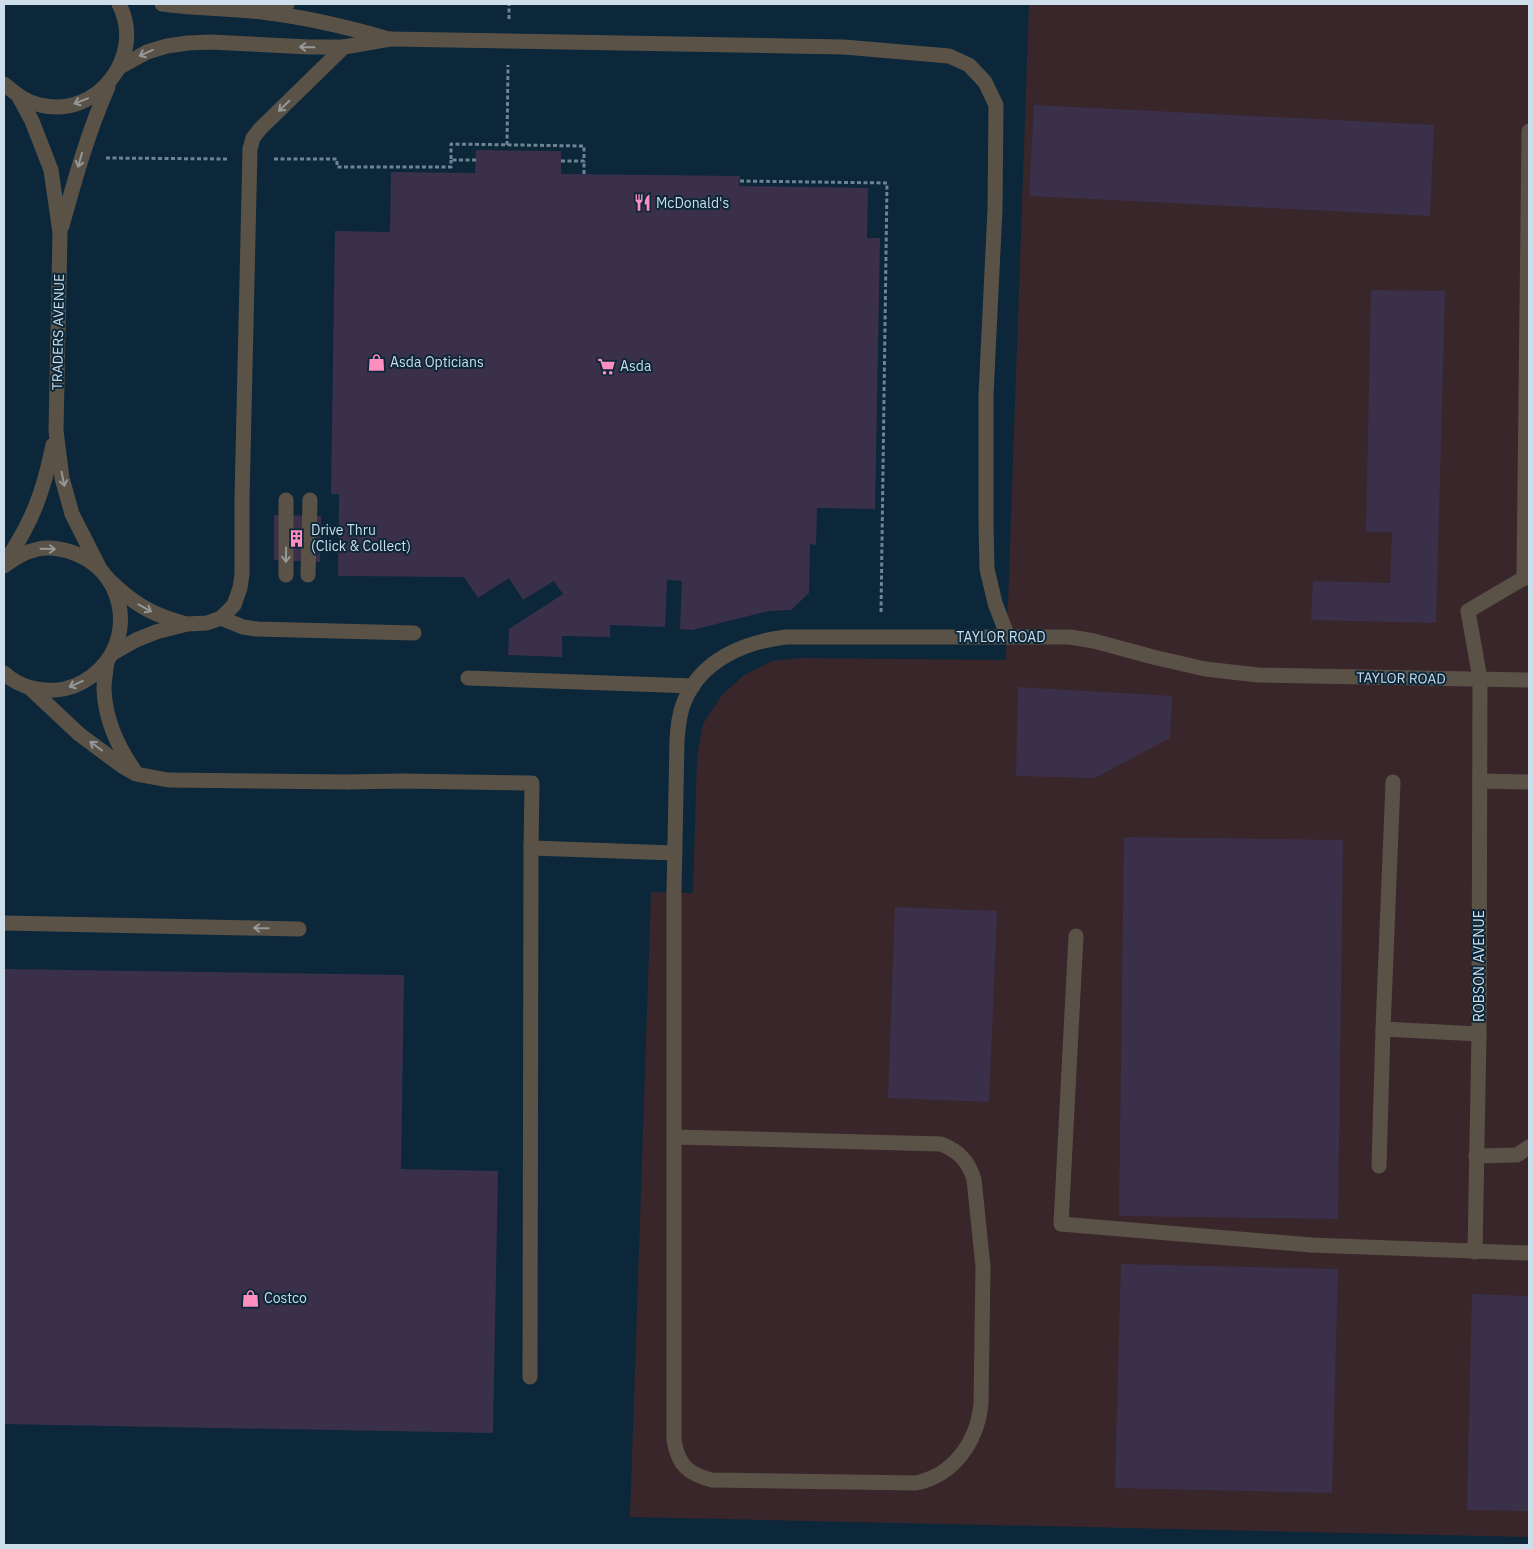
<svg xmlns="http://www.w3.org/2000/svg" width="1533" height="1549" font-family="'IBM Plex Sans',sans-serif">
<rect width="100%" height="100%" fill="#0b2739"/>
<path fill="#39262b" d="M1029 4H1529V1537L630 1517 651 892 693 893 697 757 703 724 722 695 744 675 772 661 800 658 1006 660Z"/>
<g fill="#3b304a">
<path d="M1034 105 1434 125 1430 216 1029 196Z"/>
<path d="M476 150 561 151V174L740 176 739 186 868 188 867 238H880L875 509 817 508 816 545 810 544 809 593 791 610 769 611 692 630 680 629 682 581 667 580 665 627 610 625V637L562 636V657L508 655 509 629 563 594 554 581 523 600 509 578 478 598 464 577 338 576 339 494H331L335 231 390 232 391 172 475 173Z"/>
<path d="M1371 290 1445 291 1436 623 1311 620 1313 581 1390 583 1392 532H1366Z"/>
<path d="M274 515 321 516 320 562 274 560Z"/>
<path d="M1018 687 1172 696 1170 738 1095 778 1016 776Z"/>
<path d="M1124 837 1343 840 1338 1219 1119 1216Z"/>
<path d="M895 907 997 911 989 1102 888 1098Z"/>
<path d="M4 969 404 975 401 1169 498 1171 493 1433 4 1424Z"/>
<path d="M1121 1264 1338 1269 1332 1493 1115 1488Z"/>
<path d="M1472 1294 1529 1296V1511L1467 1510Z"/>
</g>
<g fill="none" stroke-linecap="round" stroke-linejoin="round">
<g stroke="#6f8493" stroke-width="3" stroke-dasharray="4 2.5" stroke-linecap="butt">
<path d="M509 19V4"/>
<path d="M507 145 508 65"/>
<path d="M106 158 228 159"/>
<path d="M274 159H337V167H451V160"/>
<path d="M476 160H451V144L584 146V161H561"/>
<path d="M584 174V161"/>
<path d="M740 181 887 183 881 613"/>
</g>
<g stroke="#5b5247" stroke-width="15">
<path d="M267 12 287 4"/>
<path d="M390 39 844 47 949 56 969 65 985 82 996 105 995 209 986 395V523L987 569 995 603 1008 637"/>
<path d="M1529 131 1524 578H1529"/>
<path d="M286 575V500"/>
<path d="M308 575 310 500"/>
<path d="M110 581C135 605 153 615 186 624"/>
<path d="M221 618 243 627 257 629 414 633"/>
<path d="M113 653 136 640 156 632 187 624 207 623 221 618 234 605 240 588 242 574V499L250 149 253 138 260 129 344 47"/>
<path d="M468 678 693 686"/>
<path d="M1480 679 1468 611 1524 578"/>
<path d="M1480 781 1529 782"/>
<path d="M348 782 402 781 532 783 531 848 530 1377"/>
<path d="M1393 782 1383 1029 1479 1034"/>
<path d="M531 848 675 853"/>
<path d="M4 923 299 929"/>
<path d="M1076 936 1061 1224 1311 1245"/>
<path d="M674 1137 941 1144C959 1151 968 1161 974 1179L983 1267 981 1404C977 1442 954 1475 916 1483L712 1480C688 1474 678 1465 674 1440Z"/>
<path d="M1476 1156 1517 1155 1529 1147"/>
<path d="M1379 1166 1383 1029"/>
</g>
<g stroke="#5b5247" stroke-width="15">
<path d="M162 4C198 9 234 8 269 13 309 18 347 27 385 38"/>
<path d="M120 67 147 52 167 46 188 43 210 42 309 47H344L390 39"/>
<path d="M4 84C15 93 25 102 40 105 97 119 146 56 119 4"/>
<path d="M19 97 32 121 51 170 60 233 56 431 62 478 72 514 99 567"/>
<path d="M62 226C75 179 88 132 108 87"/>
<path d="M6 561C33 520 43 493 53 445"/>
<path d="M4 566C15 558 24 552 38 549 48 547 61 549 71 552 122 568 137 632 100 669 90 679 78 686 64 689 43 693 20 688 4 673"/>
<path d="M107 662C106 671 104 680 104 689 105 718 118 747 134 770"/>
<path d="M30 688 79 734 122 766 136 774 168 780 348 782"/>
<path d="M674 1137V892L677 740C678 727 679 714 684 702 701 660 744 642 786 637H1070L1094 641 1153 657 1205 669 1258 675 1529 680"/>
<path d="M1311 1245 1529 1253"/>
<path d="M1475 1252 1479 1034 1480 679"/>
</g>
</g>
<defs><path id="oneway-shaft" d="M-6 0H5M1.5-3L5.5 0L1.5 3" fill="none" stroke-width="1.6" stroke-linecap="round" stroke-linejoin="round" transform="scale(1.25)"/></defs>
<g stroke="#949898">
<use href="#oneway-shaft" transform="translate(307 47) rotate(-179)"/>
<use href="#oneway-shaft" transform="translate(146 53) rotate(156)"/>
<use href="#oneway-shaft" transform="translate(81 101) rotate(159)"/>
<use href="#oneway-shaft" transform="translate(284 106) rotate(136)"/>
<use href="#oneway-shaft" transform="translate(80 160) rotate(106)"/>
<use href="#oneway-shaft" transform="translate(63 479) rotate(78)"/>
<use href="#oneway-shaft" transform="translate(48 549) rotate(1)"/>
<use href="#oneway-shaft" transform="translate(286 555) rotate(91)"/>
<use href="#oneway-shaft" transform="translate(145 608) rotate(29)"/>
<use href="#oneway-shaft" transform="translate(76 684) rotate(156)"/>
<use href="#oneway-shaft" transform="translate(96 746) rotate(-143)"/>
<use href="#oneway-shaft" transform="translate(261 928) rotate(-179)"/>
</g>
<defs>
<symbol id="restaurant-bare" viewBox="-9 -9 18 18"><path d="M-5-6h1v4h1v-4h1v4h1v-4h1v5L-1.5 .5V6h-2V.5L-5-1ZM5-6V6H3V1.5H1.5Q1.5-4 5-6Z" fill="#fe8ebd" stroke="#0b2739" stroke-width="2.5" paint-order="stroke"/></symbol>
<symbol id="shop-bare" viewBox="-9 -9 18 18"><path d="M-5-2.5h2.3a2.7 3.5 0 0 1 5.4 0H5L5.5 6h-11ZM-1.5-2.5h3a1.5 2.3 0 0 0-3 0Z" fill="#fe8ebd" stroke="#0b2739" stroke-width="2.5" paint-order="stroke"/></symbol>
<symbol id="supermarket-bare" viewBox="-9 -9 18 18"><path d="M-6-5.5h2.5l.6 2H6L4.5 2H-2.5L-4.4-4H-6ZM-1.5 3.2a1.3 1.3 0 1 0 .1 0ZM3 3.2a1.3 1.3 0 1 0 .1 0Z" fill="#fe8ebd" stroke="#0b2739" stroke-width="2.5" paint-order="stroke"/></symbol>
<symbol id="building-bare" viewBox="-9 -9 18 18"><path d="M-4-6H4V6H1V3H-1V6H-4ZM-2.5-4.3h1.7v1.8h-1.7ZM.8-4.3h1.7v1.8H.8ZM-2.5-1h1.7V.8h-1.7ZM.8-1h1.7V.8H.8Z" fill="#fe8ebd" stroke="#0b2739" stroke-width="2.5" paint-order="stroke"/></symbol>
</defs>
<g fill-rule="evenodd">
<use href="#restaurant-bare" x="630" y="190" width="25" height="25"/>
<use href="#shop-bare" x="364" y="350" width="25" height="25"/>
<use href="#supermarket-bare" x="594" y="354" width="25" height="25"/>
<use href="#building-bare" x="284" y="526" width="25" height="25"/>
<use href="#shop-bare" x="238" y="1286" width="25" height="25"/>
</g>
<g text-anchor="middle" stroke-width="4" stroke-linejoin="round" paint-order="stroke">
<g font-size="14" fill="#cedeea" stroke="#0b2739" text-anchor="start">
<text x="656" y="208">McDonald's</text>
<text x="390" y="367">Asda Opticians</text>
<text x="620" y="371">Asda</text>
<text x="311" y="535">Drive Thru<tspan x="311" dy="16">(Click &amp; Collect)</tspan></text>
<text x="264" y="1303">Costco</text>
</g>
<g font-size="14" fill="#cedeea" stroke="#0b2739">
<text transform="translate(58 332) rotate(-89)" y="5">TRADERS AVENUE</text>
<text x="1001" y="642">TAYLOR ROAD</text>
<text transform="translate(1401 678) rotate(1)" y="5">TAYLOR ROAD</text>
<text transform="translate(1479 966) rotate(-90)" y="5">ROBSON AVENUE</text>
</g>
</g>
<rect width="1533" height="1549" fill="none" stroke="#cedeea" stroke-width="10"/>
</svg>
